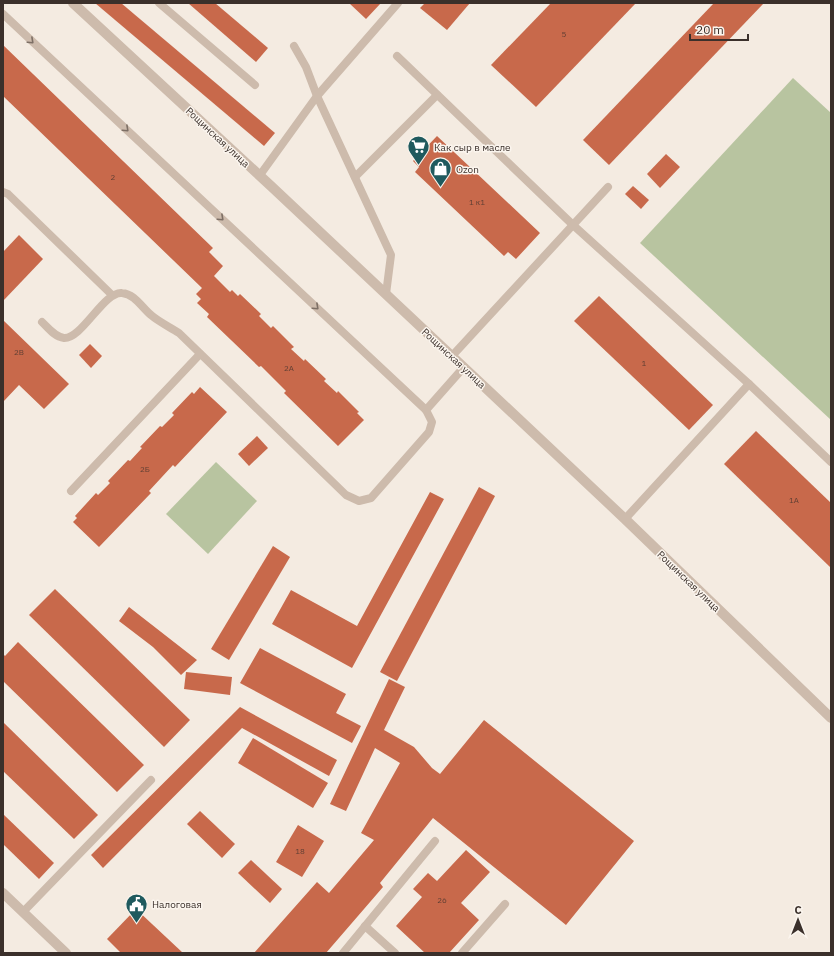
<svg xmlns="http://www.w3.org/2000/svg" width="834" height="956" font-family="'IBM Plex Sans',sans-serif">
<rect width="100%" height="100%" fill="#f4ebe1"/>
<g fill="#b8c4a0">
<path d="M793 78 831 113V420L640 243Z"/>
<path d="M216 462 257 501 208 554 166 514Z"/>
</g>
<g fill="#c8694b">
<path d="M95 3H121L275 133 264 146Z"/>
<path d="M188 3H215L268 48 256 62Z"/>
<path d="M349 3H381L366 19Z"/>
<path d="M425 3H470L447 30 420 8Z"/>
<path d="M551 3H636L536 107 491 65Z"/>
<path d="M714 3H764L609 165 583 140Z"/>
<path d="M3 45 213 248 209 252 223 266 214 276 230 292 232 290 238 296 240 294 261 314 259 316 271 328 273 326 294 347 291 349 304 361 305 359 326 379 324 381 337 393 338 391 359 412 357 413 364 420 338 446 284 393 286 391 261 366 259 367 207 317 209 314 197 303 201 299 196 294 202 288 3 96Z"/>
<path d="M437 136 540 233 516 259 508 252 504 256 415 172 419 167 413 161Z"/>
<path d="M666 154 680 167 660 188 647 174Z"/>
<path d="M633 186 649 200 641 209 625 194Z"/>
<path d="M19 235 43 259 3 301V252Z"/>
<path d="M599 296 713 405 689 430 574 321Z"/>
<path d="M3 320 69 384 44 409 19 385 3 402Z"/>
<path d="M90 344 102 356 91 368 79 355Z"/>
<path d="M200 387 227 412 175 467 173 465 149 491 151 493 99 547 73 522 77 518 75 516 96 493 98 495 110 483 108 481 128 460 130 461 142 448 140 447 160 426 162 427 174 415 172 413 192 392 194 394Z"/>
<path d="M756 431 831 503V568L724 464Z"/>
<path d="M257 436 268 448 249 466 238 454Z"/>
<path d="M479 487 495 496 397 681 380 672Z"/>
<path d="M430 492 444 499 352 668 272 624 291 590 357 626Z"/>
<path d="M273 546 290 557 229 660 211 649Z"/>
<path d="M55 589 190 720 164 747 29 615Z"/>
<path d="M129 607 197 660 181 675 153 647 119 621Z"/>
<path d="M18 642 144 765 117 792 3 681V654L5 656Z"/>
<path d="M260 648 346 694 336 713 361 726 352 743 240 683Z"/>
<path d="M186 672 232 677 230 695 184 689Z"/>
<path d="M389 679 405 687 384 730 414 747 432 768 440 774 484 720 634 841 566 925 433 818 380 883 383 887 326 953H254L317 882 329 893 374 840 361 833 400 763 375 748 346 811 330 804Z"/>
<path d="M240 707 337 760 329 776 242 728 103 868 91 855Z"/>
<path d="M3 722 98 815 74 839 3 771Z"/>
<path d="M253 738 328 783 313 808 238 763Z"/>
<path d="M200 811 235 844 222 858 187 824Z"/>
<path d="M3 814 54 863 39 879 3 844Z"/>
<path d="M298 825 324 841 302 877 276 862Z"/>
<path d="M466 850 490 872 461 903 479 920 449 953H425L396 926 422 897 413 889 428 873 437 881Z"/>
<path d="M251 860 282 889 270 903 238 873Z"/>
<path d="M136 909 183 953H121L107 939Z"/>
</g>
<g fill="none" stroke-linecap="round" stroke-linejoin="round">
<g stroke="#cdbbac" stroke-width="8">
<path d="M159 3 255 85"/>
<path d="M3 14 426 410"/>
<path d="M294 46 306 67 317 96 391 255 386 294"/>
<path d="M397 56 573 225 749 384 831 462"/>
<path d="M260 175 317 96 398 3"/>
<path d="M355 177 437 95"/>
<path d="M3 192 8 194 112 295"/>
<path d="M42 322C48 328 55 337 64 338 82 339 104 291 122 293 135 294 142 308 151 315 159 322 170 327 179 333L346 495 359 501 371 498 429 432 432 422 426 410 464 367"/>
<path d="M452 356 608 187"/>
<path d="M71 491 200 354"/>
<path d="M625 519 749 384"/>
<path d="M23 912 151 780"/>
<path d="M365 926 395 953"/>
<path d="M343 953 435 841"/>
<path d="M462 953 505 904"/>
</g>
<g stroke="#cdbbac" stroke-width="10">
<path d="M73 3 272 187 625 519 831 718"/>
<path d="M3 893 66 953"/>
</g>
</g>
<defs><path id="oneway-chevron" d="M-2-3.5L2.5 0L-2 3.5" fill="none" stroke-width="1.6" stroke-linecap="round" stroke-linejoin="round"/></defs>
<g stroke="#7d6f65">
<use href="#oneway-chevron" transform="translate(31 41) rotate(43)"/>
<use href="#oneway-chevron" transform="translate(126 129) rotate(43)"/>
<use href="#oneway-chevron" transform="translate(221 218) rotate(43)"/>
<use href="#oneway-chevron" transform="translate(316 307) rotate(43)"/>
</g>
<defs>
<symbol id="supermarket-pin" viewBox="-11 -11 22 30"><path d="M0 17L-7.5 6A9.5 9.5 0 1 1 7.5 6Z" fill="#1f5a5e" stroke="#fbf5ee"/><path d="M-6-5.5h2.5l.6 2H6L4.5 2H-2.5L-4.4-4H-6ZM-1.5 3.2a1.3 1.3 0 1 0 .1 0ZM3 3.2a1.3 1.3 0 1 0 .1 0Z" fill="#fff"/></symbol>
<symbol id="shop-pin" viewBox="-11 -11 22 30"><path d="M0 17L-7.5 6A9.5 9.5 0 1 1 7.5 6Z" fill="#1f5a5e" stroke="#fbf5ee"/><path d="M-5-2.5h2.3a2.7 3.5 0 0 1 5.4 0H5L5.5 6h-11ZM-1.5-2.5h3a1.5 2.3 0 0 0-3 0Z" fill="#fff"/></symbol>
<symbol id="civic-pin" viewBox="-11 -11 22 30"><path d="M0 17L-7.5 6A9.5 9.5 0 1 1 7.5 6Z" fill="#1f5a5e" stroke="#fbf5ee"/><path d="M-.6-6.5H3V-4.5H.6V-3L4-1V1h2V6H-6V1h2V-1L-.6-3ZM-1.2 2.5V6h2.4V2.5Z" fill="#fff"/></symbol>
</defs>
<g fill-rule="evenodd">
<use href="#supermarket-pin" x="406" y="134" width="25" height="34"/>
<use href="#shop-pin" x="428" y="156" width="25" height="34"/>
<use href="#civic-pin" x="124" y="892" width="25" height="34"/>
</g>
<g text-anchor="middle" stroke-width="3" stroke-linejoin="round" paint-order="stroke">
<g font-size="8" fill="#5e3e33">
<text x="564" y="37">5</text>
<text x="113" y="180">2</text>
<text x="477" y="205">1 к1</text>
<text x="19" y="355">2В</text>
<text x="644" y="366">1</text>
<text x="289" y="371">2А</text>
<text x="145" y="472">2Б</text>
<text x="794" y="503">1А</text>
<text x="300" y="854">18</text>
<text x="442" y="903">26</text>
</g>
<g font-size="10" fill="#3b302b" stroke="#fbf5ee">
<text transform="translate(218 137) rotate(43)" y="4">Рощинская улица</text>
<text transform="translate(454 358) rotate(43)" y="4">Рощинская улица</text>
<text transform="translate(689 581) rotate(44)" y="4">Рощинская улица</text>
</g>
<g font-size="10" fill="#3b302b" stroke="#fbf5ee" text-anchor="start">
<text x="434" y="151">Как сыр в масле</text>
<text x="456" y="173">Ozon</text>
<text x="152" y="908">Налоговая</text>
</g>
</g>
<rect width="834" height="956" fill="none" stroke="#3b302b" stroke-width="8"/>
<g transform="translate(798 920)" stroke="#fbf5ee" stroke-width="3" paint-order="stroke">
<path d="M0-3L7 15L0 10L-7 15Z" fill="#3b302b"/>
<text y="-6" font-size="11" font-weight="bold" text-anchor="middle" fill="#3b302b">С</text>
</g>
<path d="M690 34v6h58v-6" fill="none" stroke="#3b302b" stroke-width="2"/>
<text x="696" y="34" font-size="12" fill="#3b302b" stroke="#fbf5ee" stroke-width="3" paint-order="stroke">20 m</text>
</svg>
